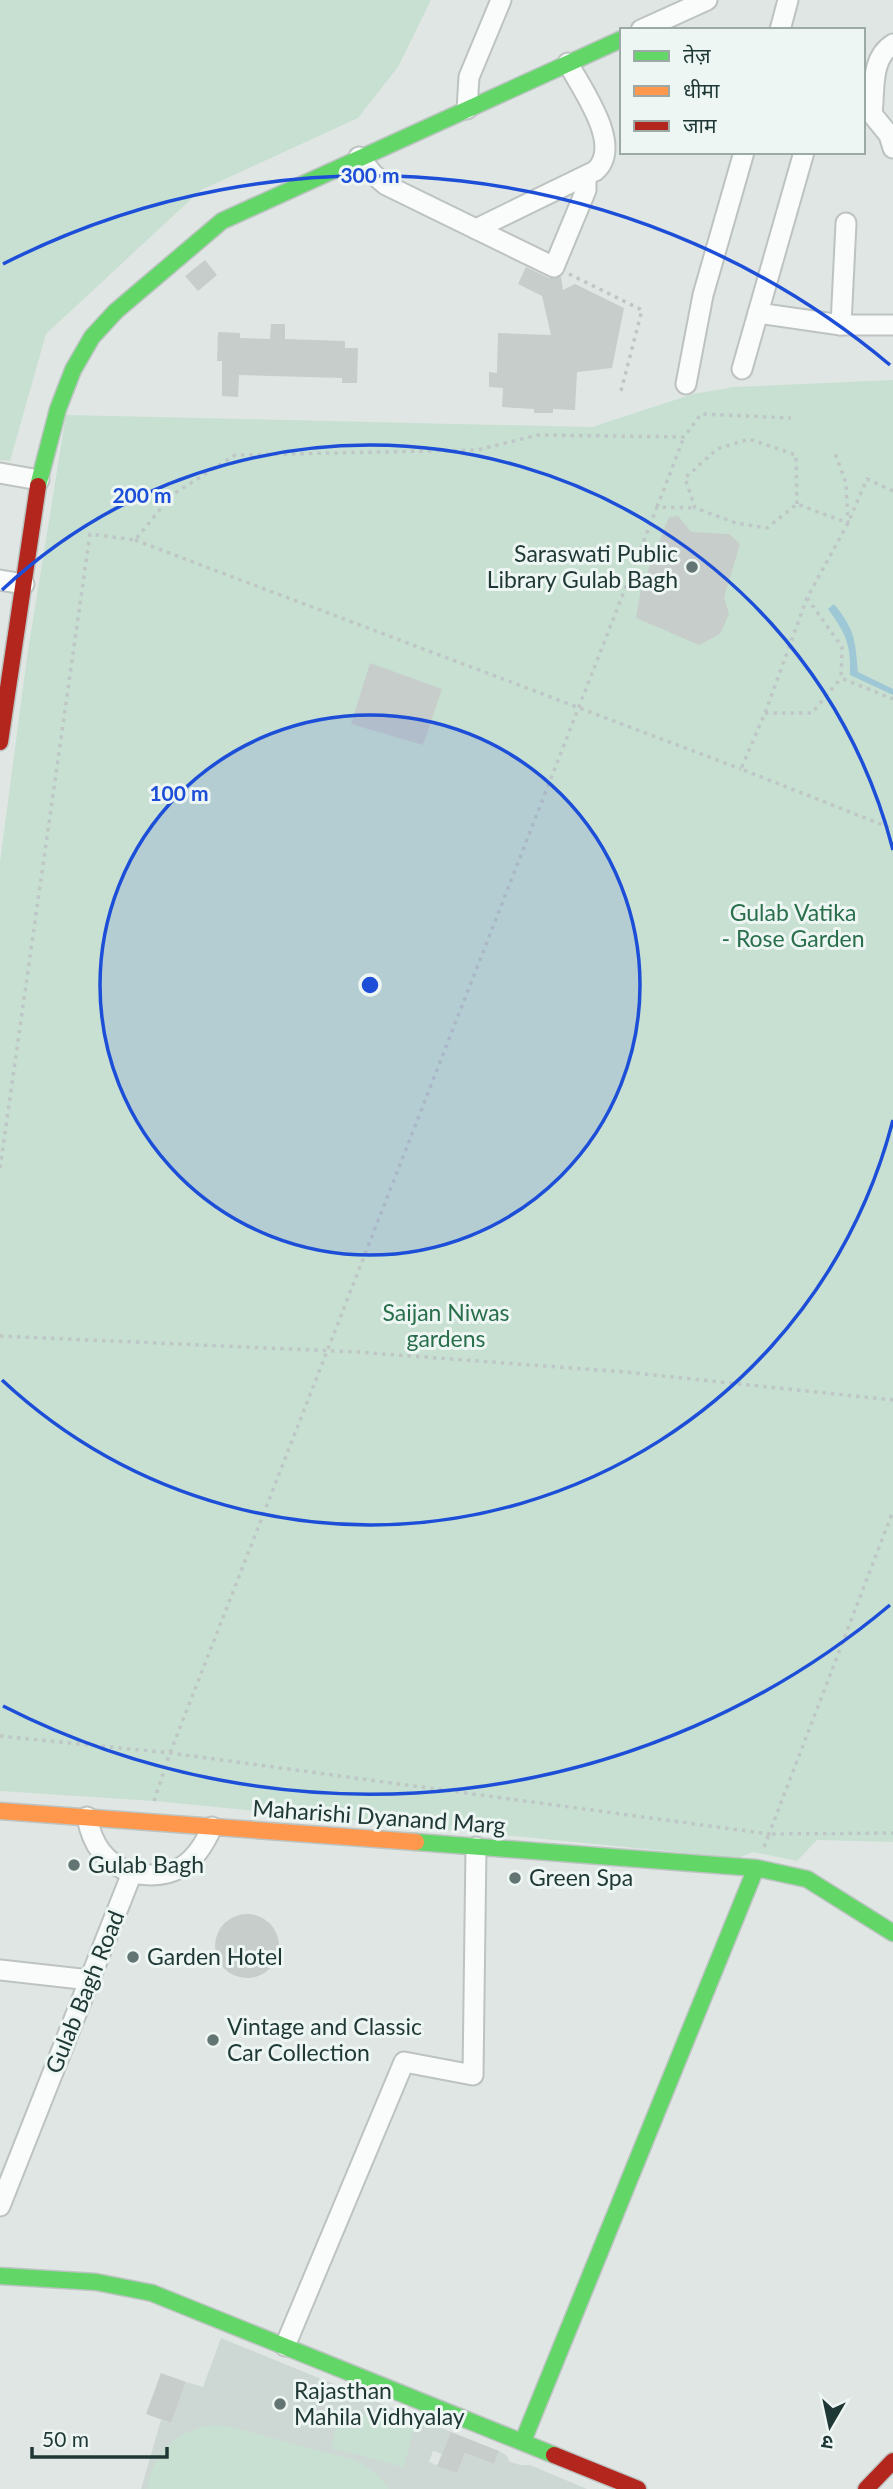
<svg xmlns="http://www.w3.org/2000/svg" width="893" height="2489" font-family="Lato,'Noto Sans Devanagari',sans-serif">
<rect width="100%" height="100%" fill="#e0e6e4"/>
<path fill="#cdd8d4" d="M221 2338 451 2432 442 2454 433 2451 429 2462 457 2473 465 2453 494 2464 499 2451 506 2455 510 2462 521 2465H530L587 2489H141L161 2420 171 2423 186 2382 203 2387Z"/>
<g fill="#c8e0d2">
<path d="M0 0H431L398 67 358 118 201 190 46 334 10 461 0 460Z"/>
<path d="M893 380V1842L817 1840 797 1861 753 1852 738 1858 154 1801 0 1791V862L27 657 66 415 592 427 693 394 734 387Z"/>
<path d="M341 2409 414 2428 404 2467 331 2448Z"/>
<path d="M216 2425 235 2428 357 2461 378 2475 389 2489H148C151 2452 180 2428 216 2425Z"/>
</g>
<path fill="#9fc8d6" d="M834 604C855 630 855 639 858 672L893 689V695L850 675C851 644 846 634 828 609Z"/>
<g fill="#c7cdcb">
<path d="M205 260 217 275 198 291 185 276Z"/>
<path d="M526 267 549 278 561 277 563 290 575 284 624 308 612 368 577 372 575 410 553 409V413H534V409L502 407 503 388 489 387V372L497 373 498 333 551 335 542 296 518 284Z"/>
<path d="M271 324H285V339L345 341V348H358L357 383H342V378L239 375 238 397 222 396V361H217L218 332 240 333V338L270 339Z"/>
<path d="M678 516 691 532 729 534 740 544 724 597 729 614 720 634 699 645 636 618 641 589 669 517Z"/>
<path d="M370 663 442 689 423 745 351 724Z"/>
<circle cx="247" cy="1946" r="32"/>
<path d="M161 2373 186 2382 171 2423 146 2414Z"/>
<path d="M451 2432 499 2451 494 2464 465 2453 457 2473 437 2466Z"/>
</g>
<g fill="none" stroke-linecap="round" stroke-linejoin="round">
<defs>
<g id="street">
<path d="M641 30 707 0"/>
<path d="M780 30 788 0"/>
<path d="M893 44C870 58 875 91 872 114L889 135 893 148"/>
<path d="M467 109 469 77 501 0"/>
<path d="M804 152 758 313 841 325H893"/>
<path d="M359 157 373 174 386 185 476 229 595 171C624 146 582 90 568 63"/>
<path d="M476 229 554 267 586 190V176"/>
<path d="M841 325 846 223"/>
<path d="M742 369 758 313"/>
<path d="M686 384 703 295 744 152"/>
<path d="M0 473 39 480"/>
<path d="M0 580 24 584"/>
<path d="M87 1817C92 1845 105 1863 132 1873"/>
<path d="M0 1970 90 1980"/>
<path d="M0 2206 132 1873C174 1881 196 1864 212 1827"/>
<path d="M285 2346 404 2062 473 2075 476 1847"/>
</g>
<g id="fast">
<path d="M38 486 58 409 73 370 92 337 116 311 222 221 622 39"/>
<path d="M416 1842 756 1868 807 1879 893 1933"/>
<path d="M0 2276 96 2282 152 2293 554 2455"/>
<path d="M523 2441 756 1868"/>
</g>
<path id="slow" d="M0 1811 416 1842"/>
<g id="jam">
<path d="M0 742 38 486"/>
<path d="M554 2455 638 2489"/>
<path d="M866 2489 893 2461"/>
</g>
</defs>
<use href="#street" stroke="#bdc3c1" stroke-width="23"/>
<use href="#fast" stroke="#bcc4c2" stroke-width="19"/>
<use href="#slow" stroke="#bcc4c2" stroke-width="19"/>
<use href="#jam" stroke="#bcc4c2" stroke-width="19"/>
<g stroke="#bec7c6" stroke-width="3.5" stroke-dasharray="3.5 5" stroke-linecap="butt">
<path d="M569 274 642 310 621 391"/>
<path d="M893 491 867 479 848 523 807 598 765 713 741 769 893 829"/>
<path d="M797 504 796 455 749 439 717 449 685 478 695 508 736 523 767 528 797 504 848 523 846 483 835 453"/>
<path d="M657 507 684 437"/>
<path d="M135 540 741 769"/>
<path d="M807 598 842 647 841 678 893 699"/>
<path d="M765 713H812L841 678"/>
<path d="M0 1168 90 534 135 540 172 495 235 455 477 450 538 435 684 437 701 414 791 418"/>
<path d="M0 1336 357 1352 625 1372 893 1400"/>
<path d="M0 1736 170 1753 769 1834 893 1511"/>
<path d="M154 1801 170 1753 657 507 695 508"/>
<path d="M764 1847 769 1834 893 1833"/>
</g>
<use href="#street" stroke="#fafbfb" stroke-width="19"/>
<use href="#fast" stroke="#63d668" stroke-width="16"/>
<use href="#slow" stroke="#ff974d" stroke-width="16"/>
<use href="#jam" stroke="#b3261e" stroke-width="16"/>
</g>
<circle cx="370" cy="985" r="270" fill="#1d4ed8" fill-opacity=".12"/>
<g fill="none" stroke="#1d4ed8" stroke-width="3.5">
<circle cx="370" cy="985" r="270"/>
<path d="M893 1120A540 540 0 0 1 2 1380M2 590A540 540 0 0 1 893 850"/>
<path d="M890 1605A809 809 0 0 1 3 1706M3 264A809 809 0 0 1 890 365"/>
</g>
<g fill="#637572" stroke="#edf6f3" stroke-width="2.5">
<circle cx="692" cy="567" r="7"/>
<circle cx="74" cy="1865" r="7"/>
<circle cx="515" cy="1878" r="7"/>
<circle cx="133" cy="1957" r="7"/>
<circle cx="213" cy="2040" r="7"/>
<circle cx="280" cy="2404" r="7"/>
</g>
<g text-anchor="middle" stroke-width="6" stroke-linejoin="round" paint-order="stroke">
<g font-size="23" fill="#1f3835" stroke="#edf6f3" text-anchor="start">
<text x="678" y="562" text-anchor="end">Saraswati Public<tspan x="678" dy="26">Library Gulab Bagh</tspan></text>
<text x="88" y="1873">Gulab Bagh</text>
<text x="529" y="1886">Green Spa</text>
<text x="147" y="1965">Garden Hotel</text>
<text x="227" y="2035">Vintage and Classic<tspan x="227" dy="26">Car Collection</tspan></text>
<text x="294" y="2399">Rajasthan<tspan x="294" dy="26">Mahila Vidhyalay</tspan></text>
</g>
<g font-size="23" fill="#296f4c" stroke="#edf6f3">
<text x="793" y="921">Gulab Vatika<tspan x="793" dy="26">- Rose Garden</tspan></text>
<text x="446" y="1321">Saijan Niwas<tspan x="446" dy="26">gardens</tspan></text>
</g>
<g font-size="23" fill="#1f3835" stroke="#edf6f3">
<text transform="translate(379 1817) rotate(4)" y="8">Maharishi Dyanand Marg</text>
<text transform="translate(85 1992) rotate(-68)" y="8">Gulab Bagh Road</text>
</g>
</g>
<circle cx="370" cy="985" r="10" fill="#1d4ed8" stroke="#edf6f3" stroke-width="3.5"/>
<g font-size="21" text-anchor="middle" font-weight="bold" fill="#1d4ed8" stroke="#edf6f3" stroke-width="6" stroke-linejoin="round" paint-order="stroke">
<text x="370" y="183">300 m</text>
<text x="142" y="503">200 m</text>
<text x="179" y="801">100 m</text>
</g>
<rect x="620" y="28" width="245" height="126" fill="#edf6f3" stroke="#9baaa7" stroke-width="2"/>
<rect x="634" y="51" width="35" height="10" fill="#63d668" stroke="#9baaa7" stroke-width="2"/>
<text x="683" y="63" font-size="21" fill="#1f3835">तेज़</text>
<rect x="634" y="86" width="35" height="10" fill="#ff974d" stroke="#9baaa7" stroke-width="2"/>
<text x="683" y="98" font-size="21" fill="#1f3835">धीमा</text>
<rect x="634" y="121" width="35" height="10" fill="#b3261e" stroke="#9baaa7" stroke-width="2"/>
<text x="683" y="133" font-size="21" fill="#1f3835">जाम</text>
<g transform="translate(830 2426) rotate(189)" stroke="#edf6f3" stroke-width="5" paint-order="stroke">
<path d="M0-5L12 26L0 18L-12 26Z" fill="#1f3835"/>
<text y="-10" font-size="19" font-weight="bold" text-anchor="middle" fill="#1f3835">उ</text>
</g>
<path d="M32 2447v10h135v-10" fill="none" stroke="#1f3835" stroke-width="3.5"/>
<text x="42" y="2447" font-size="21" fill="#1f3835" stroke="#edf6f3" stroke-width="5" paint-order="stroke">50 m</text>
</svg>
